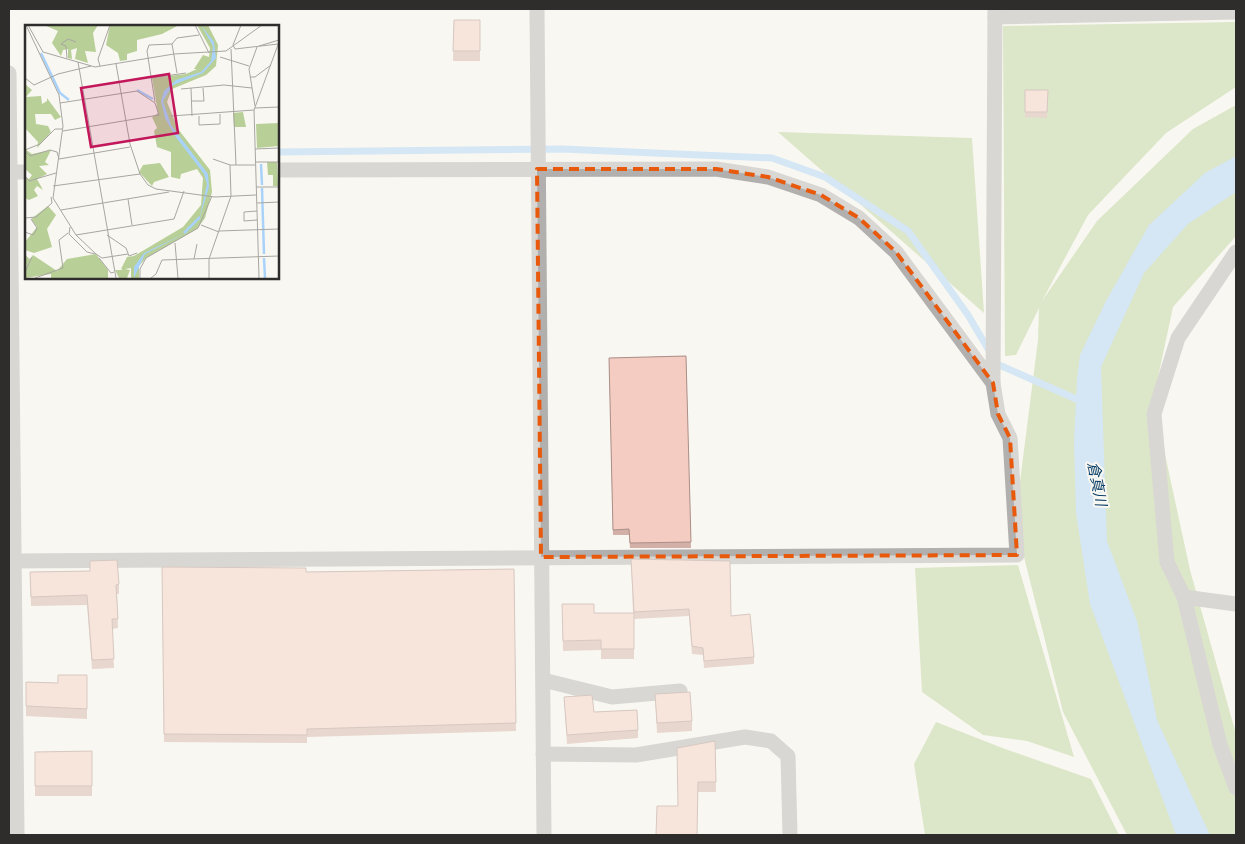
<svg xmlns="http://www.w3.org/2000/svg" width="1245" height="844" font-family="Rubik,'Noto Sans JP',sans-serif">
<rect width="100%" height="100%" fill="#f9f7f1"/>
<g fill="#b8d097">
<path d="M1236 22V87L1166 133 1088 215 1042 301 1097 221 1193 129 1236 105V236L1173 307 1155 391 1166 459 1190 570 1236 734V835H1127L1063 712 1015 521 1038 340 1039 308 1016 355 1005 356 1003 26Z"/>
<path d="M778 132 972 138 984 313Z"/>
<path d="M1018 565 1074 757 1027 741 983 735 922 692 915 568Z"/>
<path d="M936 722 1005 749 1091 779 1119 835H925L914 764Z"/>
</g>
<path fill="#a9d2fa" d="M1236 156V192L1188 224 1144 273 1101 367 1107 541 1137 621 1157 720 1210 835H1176L1090 604 1076 513 1074 443 1077 379 1080 355 1106 301 1149 225 1205 173Z"/>
<g fill="none" stroke-linecap="round" stroke-linejoin="round">
<path stroke="#a9d2fa" stroke-width="7" d="M278 152 562 149 772 158 825 177 908 231 968 315 997 364 1083 402"/>
<g stroke="#b2afaf" stroke-width="15">
<path d="M537 9 544 835"/>
<path d="M995 17 1236 12"/>
<path d="M9 73 17 835"/>
<path d="M9 172H26"/>
<path d="M1236 252 1178 338 1154 414 1167 562 1184 597 1220 745 1236 788"/>
<path d="M993 383 995 9"/>
<path d="M9 561 1017 555 1010 438 998 414 993 383 896 252 859 218 821 195 768 177 716 169 278 170"/>
<path d="M1184 597 1236 604"/>
<path d="M543 680 612 697 680 691"/>
<path d="M543 754 636 755 745 737 771 741 788 756 790 835"/>
</g>
</g>
<g fill="#d2afa7">
<path d="M454 20H480V61H453Z"/>
<path d="M1025 90H1048L1047 118 1025 117Z"/>
<path d="M686 356 691 548H630L629 535H613L609 358Z"/>
<path d="M631 559 731 616 754 657V664L704 668 703 655 692 654 689 616 634 619V659H601V650L563 651 562 604 594 613H633Z"/>
<path d="M90 561 119 584V594H117L118 628 112 629 114 668 92 669 87 605 31 606 30 572 90 571Z"/>
<path d="M162 567 306 572 514 569 516 731 307 737V743L164 742Z"/>
<path d="M87 675V719L26 716V682L58 683Z"/>
<path d="M655 694 692 721V731L657 733Z"/>
<path d="M564 697 594 712 638 730V738L567 744Z"/>
<path d="M715 741 716 792H698L678 806Z"/>
<path d="M92 751V796H35V752Z"/>
</g>
<g fill="#f4ccc2" stroke="#ab8f88">
<path d="M454 20H480V51H453Z"/>
<path d="M1025 90H1048L1047 112H1025Z"/>
<path d="M686 356 691 542 630 543 629 529 613 530 609 358Z"/>
<path d="M631 559 730 561 731 616 750 614 754 657 704 661 703 648 692 646 689 609 634 612Z"/>
<path d="M117 560 119 584 116 585 118 619H112L114 659 92 660 87 595 31 597 30 572 90 571V561Z"/>
<path d="M162 567 306 568V572L514 569 516 723 307 729V735L164 734Z"/>
<path d="M562 604H594V613H634V649H601V640L563 641Z"/>
<path d="M58 675H87V709L26 706V682L58 683Z"/>
<path d="M690 692 692 721 657 723 655 694Z"/>
<path d="M592 695 594 712 637 710 638 730 567 735 564 697Z"/>
<path d="M715 741 716 782H698L697 835H656L657 806H678L677 748Z"/>
<path d="M92 751V786H35V752Z"/>
</g>
<path d="M0 0H1245V844H0ZM537 169H716L768 177 821 195 859 218 896 252 993 383 998 414 1010 438 1017 555 541 557Z" fill="#f9f7f1" fill-opacity=".55" fill-rule="evenodd"/>
<path fill="none" stroke="#e8590c" stroke-width="4" stroke-dasharray="10 6" stroke-linejoin="round" d="M537 169H716L768 177 821 195 859 218 896 252 993 383 998 414 1010 438 1017 555 541 557Z"/>
<g text-anchor="middle" stroke-width="4" stroke-linejoin="round" paint-order="stroke">
<g font-size="15" font-style="italic" fill="#0b4069" stroke="#f9f7f1">
<text transform="translate(1097 484) rotate(79)" y="5">倉真川</text>
</g>
</g>
<g transform="translate(25 25)">
<rect width="254" height="254" fill="#f9f7f1"/>
<path d="M19 0H73L68 8 71 27 60 26 63 38 50 34 52 23 46 25 47 34 43 33V24L38 25 36 31 27 18 33 6ZM85 0 144 1 154 0 137 9 112 15V26L102 29V35L95 36 93 28 81 20ZM172 0H183L193 20 191 41 181 50 147 64 142 77 153 104 185 145 187 167 180 193 172 204 121 233 114 241V253H106V243L100 244 105 245 102 253H94L90 245H98L96 244 102 232 109 231 158 202 176 180 178 153 172 144 156 149 155 154 146 152V127L132 122 129 106 132 103 127 92 133 88 127 53 161 49 172 44H169L178 30 184 32 185 23ZM0 59 7 65 1 72 16 71 17 79 22 76V73L36 92 30 95 26 89H10L11 99 23 101 26 107 12 123 13 117 0 103ZM218 87 221 102H209L208 88ZM254 98V121L232 123 231 99ZM0 124 7 129 26 125 20 137 24 140 14 141 22 149 12 154 18 165 12 161 9 165 13 171 4 175 0 173V152L4 154 7 150 0 144ZM242 137H252L253 161H248V150H243ZM135 138 144 152 129 157 127 161 114 147 118 140ZM23 181 31 190 22 204 27 222 9 228 0 225V217L12 202 6 194ZM71 229 83 245V253H26V249L0 253V230L5 234 8 230 32 246 42 234Z" fill="#b8d097"/>
<path d="M176 0 189 17 191 33 178 48 148 60 138 76 146 100 183 149 184 162 174 195 182 159 179 149 150 111 140 93 136 76 139 66 151 55 176 47 186 36 188 21ZM163 207 120 229 109 253V242L119 228Z" fill="#a9d2fa"/>
<path fill="none" stroke="#a9d2fa" stroke-width="2.5" d="M16 28 35 68 44 75M112 65 128 74M236 139 237 160M237 163 239 229M159 208 175 192M239 233 240 253"/>
<path fill="none" stroke="#a8a6a2" stroke-width="1" d="M1 0 34 70 38 101 28 173 51 210 71 229 77 233 103 229M3 0 18 27 70 42 149 29 201 26 237 0M170 0 184 28M216 0 208 20 210 24 253 19M147 19 152 48M234 21 254 15M206 24 211 140M195 32 224 41M42 33 41 21 36 19 43 14 51 17M53 37 91 253M91 39 105 119 115 149 123 160 131 164 190 172 231 170M75 41 73 34 85 0M225 52H230L246 40M0 53 9 60 33 49 66 41M126 53 161 48M166 63 167 91M156 64 199 60 227 63M166 76H179L178 63M130 77 122 26 124 20 147 19 152 13 174 10M35 78 112 66 130 78 134 90 38 106M230 81 224 44 232 22M230 83 254 82M146 91 229 85M174 91V100L195 99V89M230 124 254 123M0 125 15 119 30 104H37M0 126 5 131 25 125 32 127 34 134 105 122M188 134 205 140H230M230 137H254M1 152 4 156 31 148M28 161 115 149M231 162H254M103 174 107 200M232 178 254 177M36 185 144 167M232 186 219 187V196L232 195M0 193 11 192 27 178 26 172M176 200 194 207M45 202 44 209 62 227 70 229M194 206 254 204M0 207 8 210 10 207 12 203 6 194M51 210 149 194 159 166M82 210 101 223 104 231 112 228M150 218 153 253M74 233 86 248 89 247M169 234 172 219M0 247 7 232M10 253 38 243 34 215 43 208M115 253V244L121 233 173 203 187 171M126 253 131 249 137 235 254 231M184 253V234L206 171 205 140M234 253 229 85 254 17"/>
<path fill="#c2185b" fill-opacity="0.15" stroke="#c2185b" stroke-width="2.5" d="M144 49 153 108 66 122 56 63Z"/>
<rect width="254" height="254" fill="none" stroke="#2e2d2b" stroke-width="2.5"/>
</g>
<rect width="1245" height="844" fill="none" stroke="#2e2d2b" stroke-width="20"/>
</svg>
